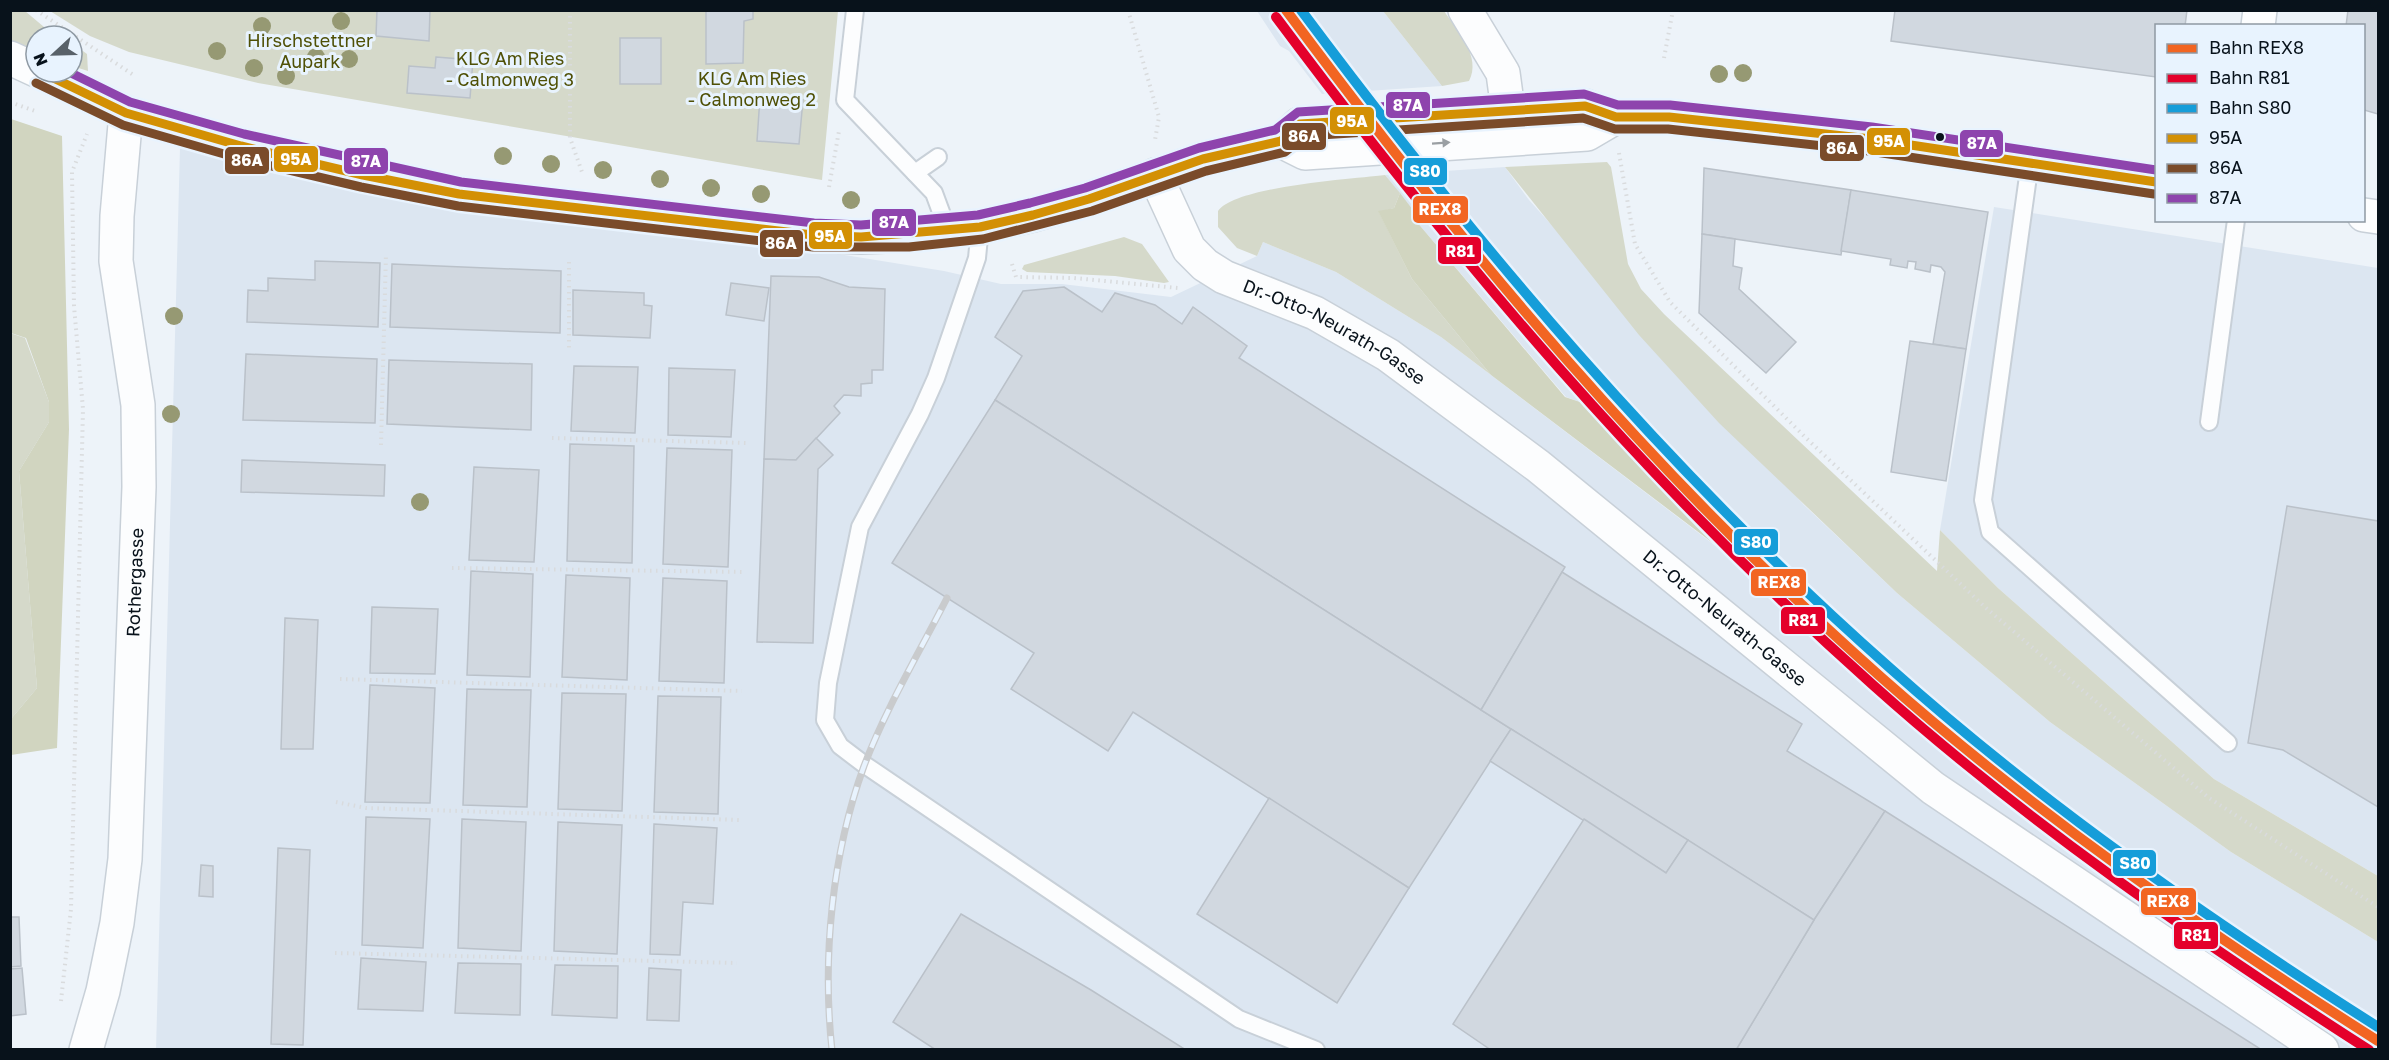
<svg xmlns="http://www.w3.org/2000/svg" width="2389" height="1060" font-family="'Golos Text',sans-serif">
<rect width="100%" height="100%" fill="#edf3f9"/>
<g fill="#dce6f1">
<path d="M1257 11H1383L1442 86 1322 94 1289 51 1280 46Z"/>
<path d="M180 148 944 271 1001 284H1062L1171 297 1257 256 1263 242 1336 272 1441 337 1717 547 1580 402 1566 397 1416 221 1413 210 1385 175 1505 167 1529 200 1804 505 1897 593 2050 722 2231 852 2378 942V1050H156Z"/>
<path d="M1994 207 2378 268V876L2214 779 1998 588 1940 530Z"/>
</g>
<g fill="#d5d9ca">
<path d="M10 11H25L44 27 59 36H36V52L11 41Z"/>
<path d="M50 11H838L822 180 258 83 129 52 90 36Z"/>
<path d="M1383 11H1444C1457 30 1482 57 1469 81L1442 86Z"/>
<path d="M72 43 87 54 88 71 72 66Z"/>
<path d="M1607 162 1611 167 1628 264 1641 289 1664 314 1937 571 1940 530 1998 588 2214 779 2378 876V942L2231 852 2050 722 1897 593 1719 423 1639 335 1505 167Z"/>
<path d="M1385 175 1400 193 1394 208 1379 212 1412 279 1491 375 1441 337 1336 272 1263 242 1257 256 1237 248 1218 227V211C1236 186 1352 179 1385 175Z"/>
<path d="M1124 237 1142 244 1169 282 1164 283 1115 276 1027 272 1022 269 1024 265Z"/>
<path d="M10 333 25 338 49 402V422L19 471 37 688 11 719Z"/>
</g>
<g fill="#d1d5c0">
<path d="M11 119 62 136 69 429 57 748 11 755V719L37 688 19 471 49 422V402L26 338 11 333Z"/>
<path d="M1400 193 1413 210 1416 221 1565 397 1580 402 1722 550 1491 375 1412 279 1378 211 1394 208Z"/>
</g>
<g fill="#d1d8e0" stroke="#bac1c9" stroke-width="1.5">
<path d="M377 10H430L429 41 376 36Z"/>
<path d="M706 10H753V19L744 21 743 63 706 64Z"/>
<path d="M1895 10H2187L2185 26H2156V77L1891 41Z"/>
<path d="M2348 10H2378V114L2364 110V26H2346Z"/>
<rect x="620" y="38" width="41" height="46"/>
<path d="M436 57 473 60 470 98 407 93 409 66 435 68Z"/>
<path d="M760 97 803 100 799 144 757 141Z"/>
<path d="M1704 168 1851 190 1841 255 1702 234Z"/>
<path d="M1851 190 1988 212 1966 349 1933 344 1945 272 1941 267 1931 265 1930 272 1915 269 1916 262 1908 261 1907 268 1890 265 1891 259 1841 251Z"/>
<path d="M1702 234 1735 239 1733 266 1742 268 1739 289 1796 342 1766 373 1699 313Z"/>
<path d="M315 261 380 263 378 327 247 322 248 290 268 291V278L315 280Z"/>
<path d="M392 264 561 271 560 333 390 327Z"/>
<path d="M771 276 819 277 849 287 885 289 883 370H872V383L861 384V396L844 395 834 406 840 413 796 460 764 459Z"/>
<path d="M731 283 769 288 764 321 726 315Z"/>
<path d="M1064 287 1102 312 1115 293 1155 305 1182 324 1193 307 1247 346 1239 358 1565 567 1481 710 995 400 1022 356 995 337 1023 291Z"/>
<path d="M573 290 644 293V305L652 306 650 338 573 335Z"/>
<path d="M1910 341 1966 349 1946 481 1891 472Z"/>
<path d="M246 354 377 359 375 423 243 420Z"/>
<path d="M389 360 532 364 531 430 387 424Z"/>
<path d="M574 366 638 367 635 433 571 431Z"/>
<path d="M669 368 735 370 731 437 668 435Z"/>
<path d="M995 400 1511 729 1409 888 1133 712 1108 751 1011 689 1034 653 892 563Z"/>
<path d="M816 438 833 455 818 469 813 643 757 642 764 459 796 460Z"/>
<path d="M570 444 634 446 632 563 567 561Z"/>
<path d="M667 448 732 450 728 567 663 564Z"/>
<path d="M242 460 385 465 384 496 241 492Z"/>
<path d="M474 467 539 470 534 562 469 560Z"/>
<path d="M2287 506 2378 521V807L2283 750 2248 743Z"/>
<path d="M471 571 533 574 530 677 467 675Z"/>
<path d="M1562 572 1802 724 1787 751 1885 811 1814 920 1481 710Z"/>
<path d="M566 575 630 578 627 680 562 677Z"/>
<path d="M663 578 727 581 724 683 659 681Z"/>
<path d="M372 607 438 609 435 674 370 673Z"/>
<path d="M285 618 318 620 313 749H281Z"/>
<path d="M370 685 435 688 430 803 365 802Z"/>
<path d="M467 689 531 690 527 807 463 805Z"/>
<path d="M562 693 626 694 622 811 558 809Z"/>
<path d="M658 696 721 697 718 814 654 812Z"/>
<path d="M1511 729 1688 840 1666 873 1490 761Z"/>
<path d="M1269 798 1409 888 1337 1003 1197 914Z"/>
<path d="M1885 811 2262 1050H1736L1814 920Z"/>
<path d="M366 817 430 819 423 948 362 945Z"/>
<path d="M462 819 526 822 521 951 458 948Z"/>
<path d="M1584 819 1666 873 1688 840 1814 920 1736 1050H1491L1453 1024Z"/>
<path d="M558 822 622 825 617 954 554 951Z"/>
<path d="M654 824 717 828 713 904 683 902 680 955 650 954Z"/>
<path d="M278 848 310 850 303 1045 271 1044Z"/>
<path d="M201 865 213 866V897L199 896Z"/>
<path d="M961 914 1091 990 1186 1050H936L893 1022Z"/>
<path d="M10 917H19L21 966 10 967Z"/>
<path d="M361 958 426 962 423 1011 358 1009Z"/>
<path d="M458 963 521 964 520 1015 455 1013Z"/>
<path d="M555 965 618 966 617 1018 552 1015Z"/>
<path d="M22 968 26 1014 10 1016V969Z"/>
<path d="M649 968 681 970 679 1021 647 1020Z"/>
</g>
<g fill="none" stroke-linecap="round" stroke-linejoin="round">
<defs>
<g id="lane">
<path d="M855 10 845 100 934 193 948 231"/>
<path d="M2030 162 1983 500 1990 532 2228 743"/>
<path d="M915 173 938 157"/>
<path d="M980 227 977 258 936 378 920 414 860 527 828 683 825 720 840 746 865 765 1239 1019 1316 1050"/>
<path d="M2209 422 2236 220"/>
</g>
<g id="street">
<path d="M1465 10 1503 73 1508 110"/>
<path d="M2258 26 2260 10"/>
<path id="s1" d="M1155 175 1189 249 1205 265 1224 277 1315 313 1388 355 1538 466 1933 788 2322 1050"/>
<path id="s2" d="M86 1050 103 991 117 923 125 859 139 487 138 405 116 261 117 216 126 113"/>
</g>
<g id="secondary">
<path d="M10 58 36 70"/>
<path d="M41 72 126 113 241 146 363 175 459 194 813 235 861 237 909 235 980 227 1033 215 1089 199 1203 159 1281 141 1300 124 1585 106 1616 117H1669L1871 139 2156 182"/>
<path d="M1281 141 1305 153 1587 134 1616 117"/>
<path d="M2364 215 2378 217"/>
</g>
</defs>
<use href="#lane" stroke="#c8d0d8" stroke-width="20"/>
<use href="#street" stroke="#c8d0d8" stroke-width="36"/>
<use href="#secondary" stroke="#c8d0d8" stroke-width="36"/>
<g stroke="#d9dbdd" stroke-width="4" stroke-dasharray="1.5 4.5" stroke-linecap="butt">
<path d="M36 10 135 76"/>
<path d="M570 10V138L582 172"/>
<path d="M1128 10 1159 117 1155 140"/>
<path d="M1664 58 1673 10"/>
<path d="M10 102 35 111"/>
<path d="M1619 153 1635 244 1670 302 1805 437 1986 608 2209 798 2378 907"/>
<path d="M829 187 839 131"/>
<path d="M569 262V351"/>
<path d="M1012 264 1016 277 1074 278 1178 288"/>
<path d="M552 438 748 443"/>
<path d="M381 445 386 253"/>
<path d="M452 568 745 572"/>
<path d="M340 679 742 691"/>
<path d="M336 802 366 808 740 820"/>
<path d="M335 953 737 963"/>
<path d="M61 1001 71 909 83 409 74 306 72 172 87 134"/>
</g>
<use href="#lane" stroke="#fcfdfe" stroke-width="16"/>
<use href="#street" stroke="#fcfdfe" stroke-width="33"/>
<use href="#secondary" stroke="#fcfdfe" stroke-width="33"/>
<defs>
<path id="rail" d="M832 1050C822 957 832 854 864 766 886 708 919 653 947 598"/>
</defs>
<use href="#rail" stroke="#c9cbcd" stroke-width="7"/>
<use href="#rail" stroke="#e8f3fe" stroke-width="4.5" stroke-dasharray="14" stroke-linecap="butt"/>
<defs>
<path id="bus-1" d="M41 72 126 113 241 146 363 175 459 194 813 235 861 237 980 227 1033 215 1089 199 1203 159 1281 141 1300 124 1585 106 1616 117H1669L1871 139 2156 182"/>
<path id="bus-2" d="M36 83 123 125 238 158 361 187 458 206 813 247H909L983 239 1092 211 1206 171 1285 152 1305 136 1583 118 1615 129H1668L1869 151 2154 194"/>
<path id="bus-3" d="M69 72 130 102 244 134 461 182 814 223 861 225 978 215 1030 203 1085 188 1199 148 1275 130 1298 112 1584 94 1618 105H1670L1872 127 2156 170"/>
</defs>
<use href="#bus-1" stroke="#e8f3fe" stroke-width="14"/>
<use href="#bus-2" stroke="#e8f3fe" stroke-width="14"/>
<use href="#bus-3" stroke="#e8f3fe" stroke-width="14"/>
<use href="#bus-1" stroke="#d39004" stroke-width="9"/>
<use href="#bus-2" stroke="#7a4b2a" stroke-width="9"/>
<use href="#bus-3" stroke="#8e44ad" stroke-width="9"/>
<defs>
<path id="rail-1" d="M1286 10C1465 251 1657 479 1882 678 2036 814 2205 931 2378 1041"/>
<path id="rail-2" d="M1276 17C1456 258 1648 485 1873 685 2026 822 2196 939 2369 1050"/>
<path id="rail-3" d="M1301 10C1478 247 1668 472 1890 668 2041 803 2208 919 2378 1027"/>
</defs>
<use href="#rail-1" stroke="#e8f3fe" stroke-width="15"/>
<use href="#rail-2" stroke="#e8f3fe" stroke-width="15"/>
<use href="#rail-3" stroke="#e8f3fe" stroke-width="15"/>
<use href="#rail-1" stroke="#f26522" stroke-width="10"/>
<use href="#rail-2" stroke="#e4002b" stroke-width="10"/>
<use href="#rail-3" stroke="#159dd9" stroke-width="10"/>
</g>
<g fill="#969973">
<circle cx="341" cy="21" r="9"/>
<circle cx="262" cy="26" r="9"/>
<circle cx="217" cy="51" r="9"/>
<circle cx="316" cy="57" r="9"/>
<circle cx="349" cy="59" r="9"/>
<circle cx="254" cy="68" r="9"/>
<circle cx="1743" cy="73" r="9"/>
<circle cx="1719" cy="74" r="9"/>
<circle cx="286" cy="76" r="9"/>
<circle cx="503" cy="156" r="9"/>
<circle cx="551" cy="164" r="9"/>
<circle cx="603" cy="170" r="9"/>
<circle cx="660" cy="179" r="9"/>
<circle cx="711" cy="188" r="9"/>
<circle cx="761" cy="194" r="9"/>
<circle cx="851" cy="200" r="9"/>
<circle cx="174" cy="316" r="9"/>
<circle cx="171" cy="414" r="9"/>
<circle cx="420" cy="502" r="9"/>
</g>
<defs><path id="oneway-solid" d="M-6-.8H1V-3.2L6.5 0L1 3.2V.8H-6Z" transform="scale(1.5)"/></defs>
<use fill="#9a9fa3" href="#oneway-solid" transform="translate(1441 143) rotate(-4)"/>
<circle fill="#08121b" stroke="#e8f3fe" stroke-width="2" cx="1940" cy="137" r="5"/>
<g text-anchor="middle" stroke-width="6" stroke-linejoin="round" paint-order="stroke">
<g font-size="18" fill="#4f5006" stroke="#e8f3fe">
<text x="310" y="47">Hirschstettner<tspan x="310" dy="21">Aupark</tspan></text>
<text x="510" y="65">KLG Am Ries<tspan x="510" dy="21">- Calmonweg 3</tspan></text>
<text x="752" y="85">KLG Am Ries<tspan x="752" dy="21">- Calmonweg 2</tspan></text>
</g>
<g font-size="18" fill="#08121b" stroke="#e8f3fe">
<text dy="6" stroke="none"><textPath href="#s1" startOffset="250">Dr.-Otto-Neurath-Gasse</textPath></text>
<text dy="6" stroke="none"><textPath href="#s2" startOffset="472">Rothergasse</textPath></text>
<text dy="6" stroke="none"><textPath href="#s1" startOffset="736">Dr.-Otto-Neurath-Gasse</textPath></text>
</g>
</g>
<g stroke="#e8f3fe" stroke-width="2">
<rect x="1385" y="91" width="46" height="28" rx="6" fill="#8e44ad"/>
<rect x="1329" y="106" width="46" height="29" rx="6" fill="#d39004"/>
<rect x="1281" y="122" width="46" height="29" rx="6" fill="#7a4b2a"/>
<rect x="1866" y="127" width="45" height="29" rx="6" fill="#d39004"/>
<rect x="1959" y="129" width="45" height="29" rx="6" fill="#8e44ad"/>
<rect x="1819" y="134" width="46" height="28" rx="6" fill="#7a4b2a"/>
<rect x="273" y="145" width="46" height="28" rx="6" fill="#d39004"/>
<rect x="224" y="146" width="46" height="29" rx="6" fill="#7a4b2a"/>
<rect x="343" y="147" width="46" height="28" rx="6" fill="#8e44ad"/>
<rect x="1403" y="157" width="45" height="29" rx="6" fill="#159dd9"/>
<rect x="1412" y="195" width="57" height="29" rx="6" fill="#f26522"/>
<rect x="871" y="208" width="46" height="29" rx="6" fill="#8e44ad"/>
<rect x="808" y="221" width="45" height="29" rx="6" fill="#d39004"/>
<rect x="759" y="229" width="45" height="29" rx="6" fill="#7a4b2a"/>
<rect x="1437" y="236" width="45" height="29" rx="6" fill="#e4002b"/>
<rect x="1733" y="528" width="46" height="28" rx="6" fill="#159dd9"/>
<rect x="1750" y="568" width="57" height="29" rx="6" fill="#f26522"/>
<rect x="1780" y="606" width="46" height="29" rx="6" fill="#e4002b"/>
<rect x="2112" y="849" width="45" height="28" rx="6" fill="#159dd9"/>
<rect x="2140" y="887" width="57" height="29" rx="6" fill="#f26522"/>
<rect x="2173" y="921" width="46" height="29" rx="6" fill="#e4002b"/>
</g>
<g font-size="16" text-anchor="middle" font-weight="bold" fill="#fff">
<text x="1408" y="111">87A</text>
<text x="1352" y="127">95A</text>
<text x="1304" y="142">86A</text>
<text x="1889" y="147">95A</text>
<text x="1982" y="149">87A</text>
<text x="1842" y="154">86A</text>
<text x="296" y="165">95A</text>
<text x="247" y="166">86A</text>
<text x="366" y="167">87A</text>
<text x="1425" y="177">S80</text>
<text x="1440" y="215">REX8</text>
<text x="894" y="228">87A</text>
<text x="830" y="242">95A</text>
<text x="781" y="249">86A</text>
<text x="1460" y="257">R81</text>
<text x="1756" y="548">S80</text>
<text x="1779" y="588">REX8</text>
<text x="1803" y="626">R81</text>
<text x="2135" y="869">S80</text>
<text x="2168" y="907">REX8</text>
<text x="2196" y="941">R81</text>
</g>
<rect width="2389" height="1060" fill="none" stroke="#08121b" stroke-width="24"/>
<rect x="2155" y="24" width="210" height="198" fill="#e8f3fe" stroke="#8e99a3" stroke-width="1.5"/>
<rect x="2167" y="44" width="30" height="9" fill="#f26522" stroke="#8e99a3" stroke-width="1.5"/>
<text x="2209" y="54" font-size="18" fill="#08121b">Bahn REX8</text>
<rect x="2167" y="74" width="30" height="9" fill="#e4002b" stroke="#8e99a3" stroke-width="1.5"/>
<text x="2209" y="84" font-size="18" fill="#08121b">Bahn R81</text>
<rect x="2167" y="104" width="30" height="9" fill="#159dd9" stroke="#8e99a3" stroke-width="1.5"/>
<text x="2209" y="114" font-size="18" fill="#08121b">Bahn S80</text>
<rect x="2167" y="134" width="30" height="9" fill="#d39004" stroke="#8e99a3" stroke-width="1.5"/>
<text x="2209" y="144" font-size="18" fill="#08121b">95A</text>
<rect x="2167" y="164" width="30" height="9" fill="#7a4b2a" stroke="#8e99a3" stroke-width="1.5"/>
<text x="2209" y="174" font-size="18" fill="#08121b">86A</text>
<rect x="2167" y="194" width="30" height="9" fill="#8e44ad" stroke="#8e99a3" stroke-width="1.5"/>
<text x="2209" y="204" font-size="18" fill="#08121b">87A</text>
<g transform="translate(54 54) rotate(248)"><circle r="28" fill="#e8f3fe" stroke="#8e99a3" stroke-width="1.5"/>
<path d="M0-4.5L10 22L0 15L-10 22Z" fill="#586169"/>
<text y="-9" font-size="16" font-weight="bold" text-anchor="middle" fill="#08121b">N</text>
</g>
</svg>
